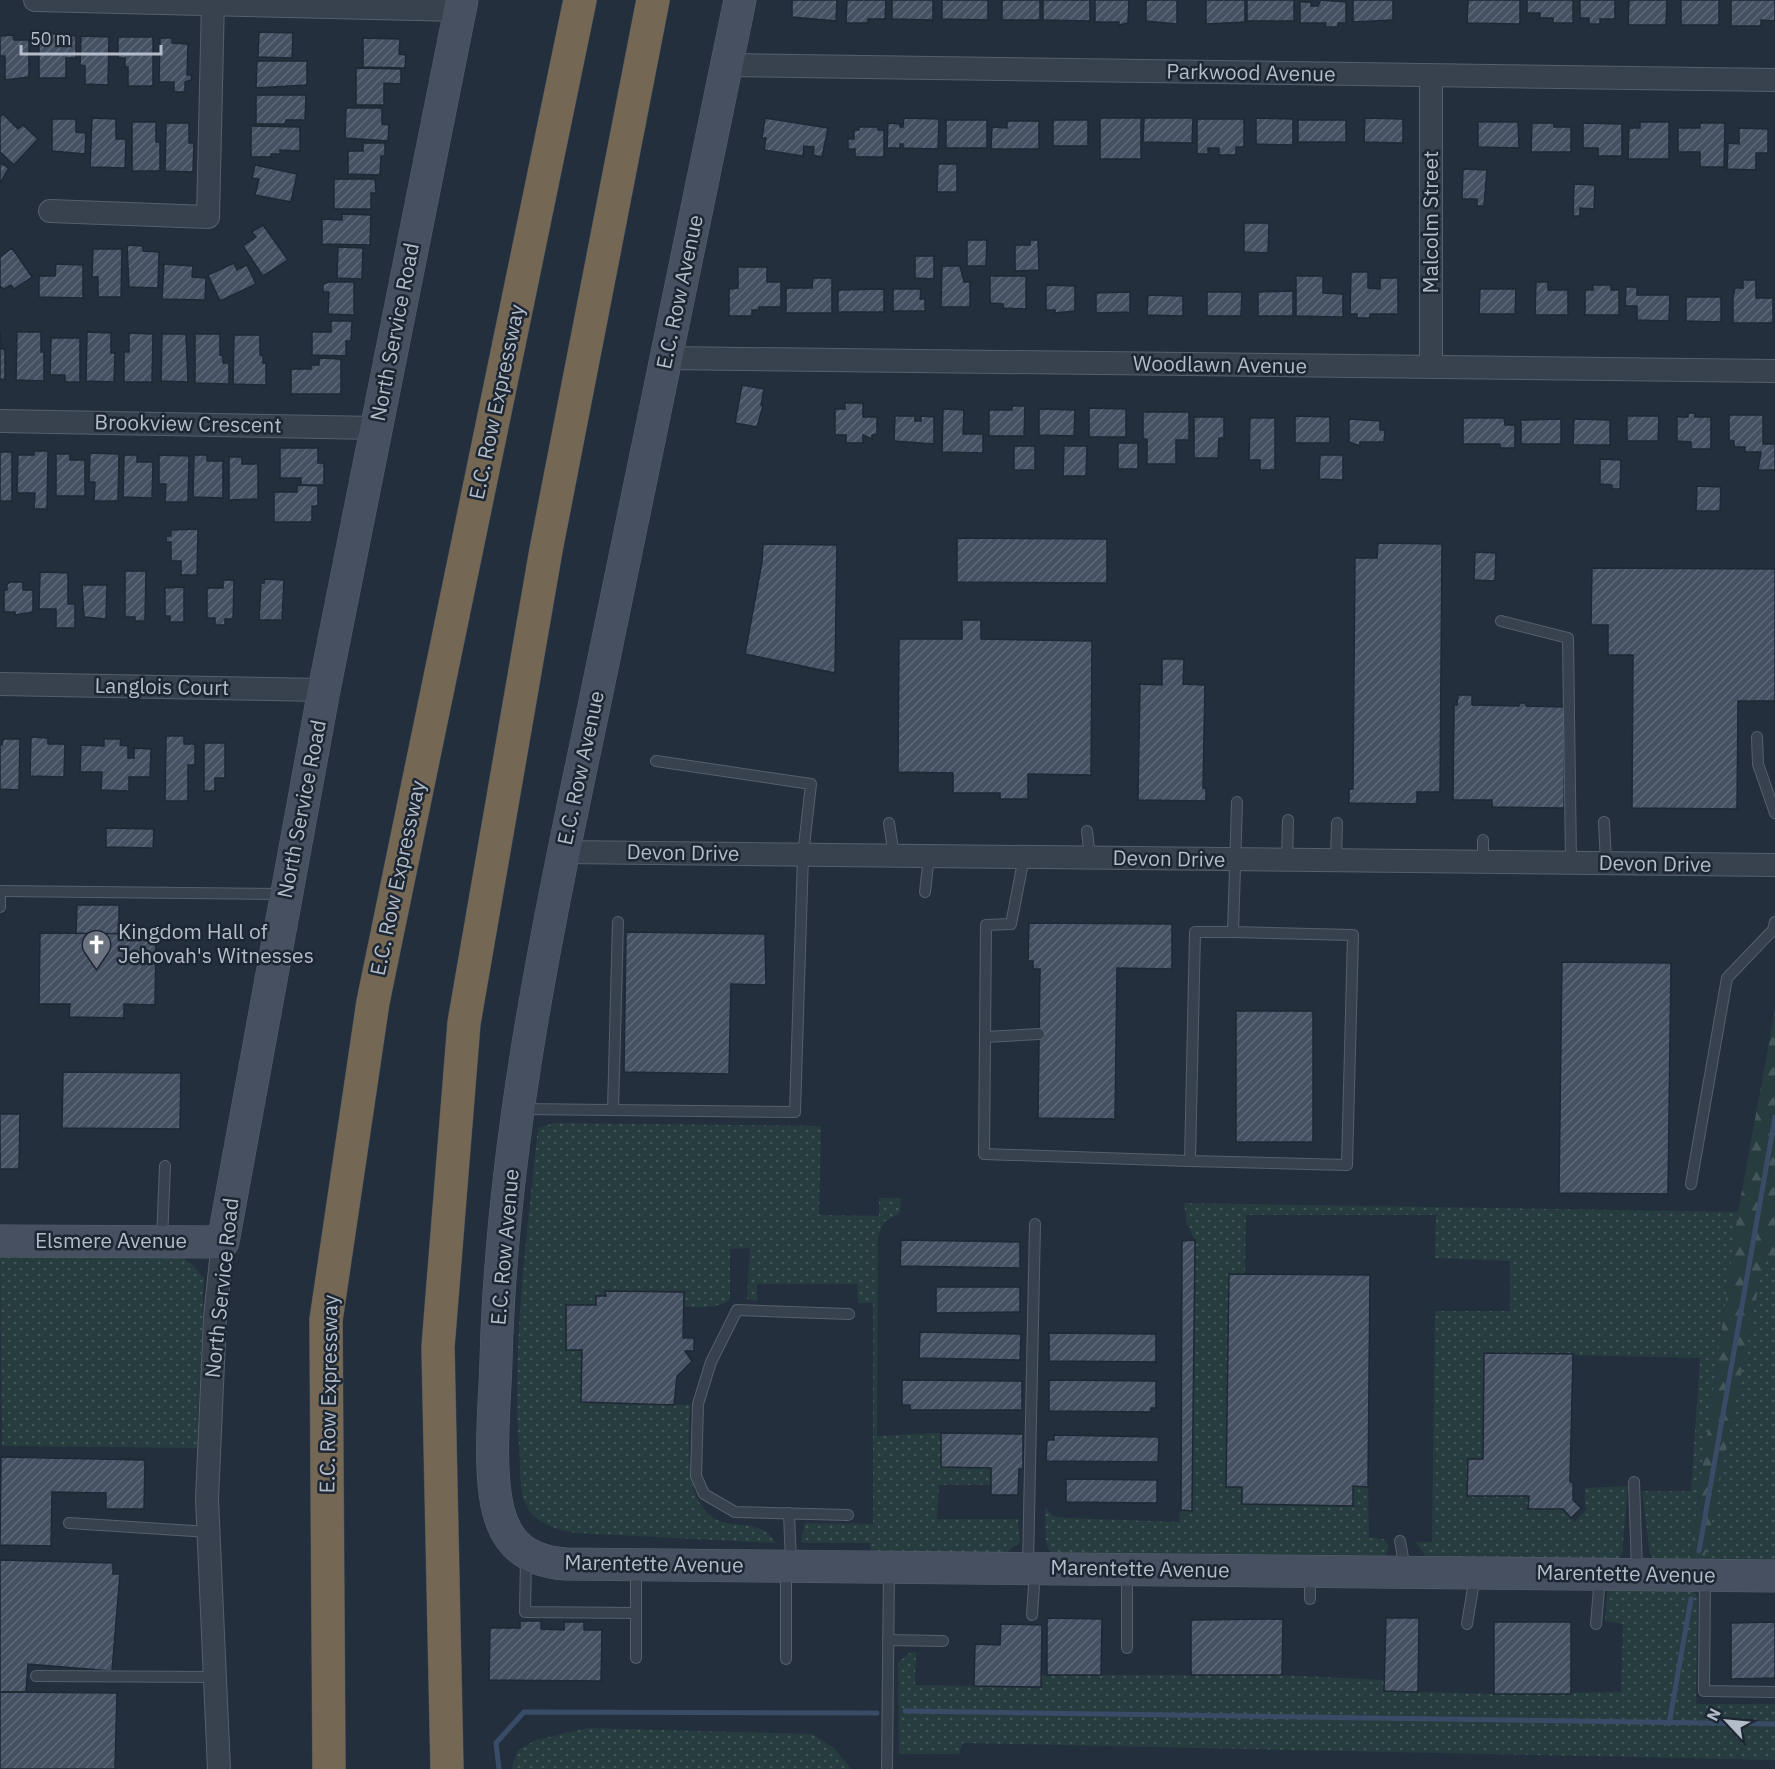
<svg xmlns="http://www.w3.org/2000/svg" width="1775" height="1769" font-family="'IBM Plex Sans',sans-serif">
<defs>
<pattern id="grass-dots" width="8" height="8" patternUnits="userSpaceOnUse" patternTransform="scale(1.5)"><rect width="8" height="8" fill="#263c3f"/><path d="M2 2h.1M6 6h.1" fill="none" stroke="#435659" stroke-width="1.8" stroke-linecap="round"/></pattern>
<pattern id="forest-firs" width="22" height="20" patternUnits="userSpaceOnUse" patternTransform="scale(1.5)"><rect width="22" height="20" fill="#263c3f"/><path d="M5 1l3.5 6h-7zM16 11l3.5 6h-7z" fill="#435659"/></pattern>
<pattern id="building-hatch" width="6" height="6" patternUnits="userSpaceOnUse" patternTransform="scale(1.5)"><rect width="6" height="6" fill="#455162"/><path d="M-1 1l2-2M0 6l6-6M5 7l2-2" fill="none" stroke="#5d6877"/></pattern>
</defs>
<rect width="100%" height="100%" fill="#242f3e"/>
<g fill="url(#grass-dots)">
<path d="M554 1123 821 1126 819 1215 879 1216V1198H901L900 1213 884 1222 878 1235 877 1436 941 1433V1467L991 1468V1485H939L937 1519H1018L1020 1542 1007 1552 871 1553 870 1543H803L801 1540 805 1523 873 1524V1303H858L857 1284H757V1301L747 1299 750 1248 730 1249V1300C706 1318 635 1297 605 1292L606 1296 596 1297V1305H567L566 1349 582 1350 581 1402 690 1405C690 1443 678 1517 732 1524 752 1526 763 1525 776 1543L575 1533C556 1529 536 1525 526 1505 518 1488 521 1464 519 1446 512 1340 527 1234 538 1128Z"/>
<path d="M1184 1203 1738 1212 1689 1566 1659 1565 1650 1554 1642 1491H1691L1700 1358 1485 1353 1483 1459H1468L1467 1496H1529V1509H1563L1574 1522 1587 1509 1585 1506V1488L1628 1486 1622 1554 1614 1565 1430 1563 1416 1542H1432L1435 1311H1510V1261L1435 1258 1436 1215H1246L1245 1274H1229L1227 1487H1242L1243 1504 1352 1506 1353 1486 1368 1487 1369 1538 1384 1539 1388 1544 1387 1555 1367 1562 1054 1560 1046 1543 1045 1507 1053 1516 1066 1518 1179 1522 1181 1510H1192L1195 1240 1187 1224Z"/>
<path d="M0 1249 175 1253 193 1265 204 1279 197 1448 2 1446Z"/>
<path d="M1764 1258H1775V1566H1703Z"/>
<path d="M1616 1584 1690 1585 1698 1598 1696 1704H1775V1760L963 1743 959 1754H899L898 1663 909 1653 916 1652 915 1685 1040 1687 1041 1675H1282L1385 1680V1691L1494 1694 1621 1692 1623 1624 1605 1621 1607 1593Z"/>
<path d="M588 1728 812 1734 834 1748 851 1769H511L518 1750 536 1740Z"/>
</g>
<path fill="url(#forest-firs)" d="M1775 1010V1258L1764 1259 1703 1566H1689L1738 1212Z"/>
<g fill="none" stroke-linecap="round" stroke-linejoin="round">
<g stroke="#394c67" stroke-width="5">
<path d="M1699 1551 1775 1117"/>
<path d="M905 1711 1775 1724"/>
<path d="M1669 1724 1691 1599"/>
<path d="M499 1769 496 1743 524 1712 877 1713"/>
</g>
</g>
<g fill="url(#building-hatch)" stroke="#1f2835" stroke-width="1.5">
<path d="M792 0H837L836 21 792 17Z"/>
<path d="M847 0H886L885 19H868V23H846Z"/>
<path d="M892 0H933V20L892 19Z"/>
<path d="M942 0H988V20L942 19Z"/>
<rect x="1002" y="0" width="38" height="20"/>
<path d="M1043 0H1090V21L1043 20Z"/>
<path d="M1095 0H1129L1128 23 1119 25V22H1095Z"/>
<path d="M1146 0H1177V24L1146 21Z"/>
<path d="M1206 0H1245V22L1206 24Z"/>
<rect x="1247" y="0" width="47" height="21"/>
<path d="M1321 0 1346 2V23H1338V27H1325L1326 23H1300V2H1311V6H1318Z"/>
<path d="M1353 0H1393V20L1353 22Z"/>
<path d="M1468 0H1520V24L1467 23Z"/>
<path d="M1527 0H1573V23H1553V18H1540V13H1527Z"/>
<path d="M1580 0H1615V19H1600V24H1589V18H1580Z"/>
<path d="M1629 0H1667L1666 25H1628Z"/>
<rect x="1681" y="0" width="38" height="25"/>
<path d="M1731 0H1775V21L1761 20V26H1731Z"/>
<path d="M39 32 76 36V58H66V78H39Z"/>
<path d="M259 32 293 33 292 58 258 57Z"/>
<path d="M13 35 14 40H29V77L5 80V56H0V36Z"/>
<path d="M81 36 109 37 108 85 85 84V66L80 65Z"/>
<path d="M118 37H153V86H128V67H125V58H118Z"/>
<path d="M160 38H172V43L188 44 187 75H192L191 80 185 82V92H174V82H159Z"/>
<path d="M363 38 400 39 399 54 406 55 405 68 363 67Z"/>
<path d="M257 61H307V85L256 88Z"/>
<path d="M356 68 401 69V84L384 83V105H356Z"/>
<path d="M256 95H306L305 120H286L285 124H256Z"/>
<path d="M346 108H382V124L389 125 388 141 345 138Z"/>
<path d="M3 114 18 129 23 125 38 139 14 165 0 152V117Z"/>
<path d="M92 118 116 119V139H126L125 168 90 167Z"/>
<path d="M765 118 828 128 822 157 813 155 814 147 804 146 803 156 764 150 766 138H762Z"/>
<path d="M904 118 939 119 938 149 903 148V144H900V148H887L888 123 900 124V127H903Z"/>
<rect x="1100" y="118" width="41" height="41"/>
<path d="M1144 118H1193L1192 143 1143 142Z"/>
<path d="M1256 118 1293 119V145L1256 144Z"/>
<path d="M1365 118 1403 119V143L1364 142Z"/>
<path d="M52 119H76V132L86 133 85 154 52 151Z"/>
<path d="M1197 119H1244V147H1236V155H1219V148H1208V154H1197Z"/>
<rect x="946" y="120" width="41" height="28"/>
<rect x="1053" y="120" width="35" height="26"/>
<rect x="1298" y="120" width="48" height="22"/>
<path d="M1007 121H1039V149H991L992 127 1007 128Z"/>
<path d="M132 122H156V142H160V171H132Z"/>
<path d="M1478 122H1518L1519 148 1478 147Z"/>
<path d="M1640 122H1669V159H1628L1629 128H1640Z"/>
<path d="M166 123H189V143H194L193 172 165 171Z"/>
<path d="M1532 123H1554V127H1571V152H1531Z"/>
<path d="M1583 123 1622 124V156H1598V148H1583Z"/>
<path d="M1700 123H1725L1724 167H1700V152H1678V128H1700Z"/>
<path d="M251 126 300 127V151L280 150V154H271V157H251Z"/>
<path d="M859 127H878V130H884V157H855V149H848V139H854V130H859Z"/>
<path d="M1739 128 1768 129V153H1756V170L1727 169 1728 143 1739 144Z"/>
<path d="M363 143H385V156H381L380 175 348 174V151H363Z"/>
<path d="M0 163 9 168 0 183Z"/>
<path d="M938 164H957V192H937Z"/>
<path d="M255 165 297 174 291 202 255 195 259 179 252 178Z"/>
<path d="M1463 169 1487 170 1484 206H1477V199H1462Z"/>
<path d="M334 179H375L376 193H371V209H334Z"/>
<path d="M1574 184 1595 185 1594 209 1580 208V216H1573Z"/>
<path d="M342 214 371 215 370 245 322 244V219L342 220Z"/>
<path d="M1244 223H1269L1268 253 1244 252Z"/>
<path d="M263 225 288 260 263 276 243 246 256 237 252 232Z"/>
<path d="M967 240H987L986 266H967Z"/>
<path d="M1030 240H1038L1039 270 1015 271V245H1030Z"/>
<path d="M127 245 143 246V251L159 252 158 288 129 287Z"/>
<path d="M338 247 363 248 362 279 337 278Z"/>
<path d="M12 248 32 277 14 289 11 285 4 289 0 286V257Z"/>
<path d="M93 249H122L121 297H98V277H92Z"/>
<path d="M915 256H934V279L915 278Z"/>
<path d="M234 263 237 270 247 265 256 284 220 301 208 275Z"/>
<path d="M56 264 83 265V298L39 297V276H55Z"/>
<path d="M164 264 193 266 192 277 206 278 205 300 162 299Z"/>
<path d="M942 266H960L964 282H970V307H941Z"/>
<path d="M738 267H767V282H781V307H759V310H752V316H729V289L738 288Z"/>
<path d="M1351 272H1368V288L1380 289V278H1398V314H1370V318H1357V314H1350Z"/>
<path d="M990 276H1026V309L1003 308V304L990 303Z"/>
<path d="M1296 276H1323V293L1343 294V317L1296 316Z"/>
<path d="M813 278H832V313H786V288H812Z"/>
<path d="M1743 280H1756V298H1773V323H1733V297L1735 288H1743Z"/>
<path d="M329 282H354V315L328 314 329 292H323V284Z"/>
<path d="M1536 282H1548V290H1568V315H1535Z"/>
<path d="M1046 285 1075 286V311L1055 313V310H1046Z"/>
<path d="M1593 285H1611V290H1619V315H1585V290H1593Z"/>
<path d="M1626 287H1637V295H1670L1669 321 1637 320V306H1625Z"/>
<path d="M884 289V312H838V290Z"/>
<path d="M893 289H921L920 299H925V311H893Z"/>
<path d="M1480 289H1516L1515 314H1479Z"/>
<path d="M1293 291V316H1258V292Z"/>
<path d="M1130 292V312L1096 313V293Z"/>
<path d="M1207 292H1242L1241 316H1207Z"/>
<path d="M1148 295 1183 296V316L1147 315Z"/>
<path d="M1686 297H1721V322L1686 321Z"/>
<path d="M331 321H352L351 341H346V356L312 355V332H331Z"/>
<path d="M0 331 1 349H5V380L0 379Z"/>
<path d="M17 332H41V352H44V381L16 380Z"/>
<path d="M87 332 111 333V353H115L114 382 86 381Z"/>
<path d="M129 333 153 334 152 382H124V352H129Z"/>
<path d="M162 334H186L188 382 161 381Z"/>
<path d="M195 334H220V355L223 356V363H229V384L195 383Z"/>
<path d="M234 335H260V355H263V363H266V385L233 384Z"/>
<path d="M51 338H80V382H65V375H50Z"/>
<path d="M319 358 341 359V394H291V369H311V365H319Z"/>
<path d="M742 385 764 389 761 405 763 406 757 427 735 423Z"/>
<path d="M845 403H863V417H877V434L872 435V439L863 435V443H846V435H835V409H845Z"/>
<path d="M1012 406H1025L1024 436H989V410H1012Z"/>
<path d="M1089 408 1126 409V437H1089Z"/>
<path d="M943 409 964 410 963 434H983V453L942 452Z"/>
<path d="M1039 409 1075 410 1074 436 1039 435Z"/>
<path d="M1143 412H1189V440H1176V464H1147V439H1143Z"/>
<path d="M1688 413H1695V417H1711V449H1691V442L1677 441V417H1688Z"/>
<path d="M1729 415H1763V444H1775V470H1758L1761 452H1745V447H1734V441L1729 440Z"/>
<path d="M895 416H915V421H921V416L934 417V444L894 441Z"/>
<path d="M1295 416 1330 417V443H1295Z"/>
<path d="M1627 416H1659L1658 441H1627Z"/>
<path d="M1194 417H1224V438H1219L1218 458H1194Z"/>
<path d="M1250 418H1275V470H1260V460H1249Z"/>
<path d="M1463 418H1504L1505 425H1515V448H1500V444H1463Z"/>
<path d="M1349 419 1380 421V430H1385L1384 442H1360V446L1349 442Z"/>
<path d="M1561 419V444H1521V420Z"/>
<path d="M1574 419 1610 420V445H1573Z"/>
<rect x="1118" y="443" width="20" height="26"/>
<rect x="1014" y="446" width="21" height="24"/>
<path d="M1064 446H1087L1086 476H1063Z"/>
<path d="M280 448H318V463H324V485H301V478H280Z"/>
<path d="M34 451H48L47 509H34L35 493H17L18 455H34Z"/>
<rect x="0" y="452" width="12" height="49"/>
<path d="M90 453 119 454 118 501H94L95 482H89Z"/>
<path d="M56 454H70V460H85V496H56Z"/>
<path d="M124 455H137V462H153L152 498 123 497Z"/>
<path d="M159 455 189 456 188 502H165L166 484H159Z"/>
<path d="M194 455H207V461H223V498L193 497Z"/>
<path d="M1320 455H1343V480L1319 479Z"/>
<path d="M229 457H242V464H258V499L229 500Z"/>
<path d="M1600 459 1621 460 1620 489H1612V485L1600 484Z"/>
<path d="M297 485 318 486V506H312V522H274V492H297Z"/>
<path d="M1697 486 1721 487 1720 511H1696Z"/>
<path d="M198 529 197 575H181V561H171V542H166V536H171V530Z"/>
<path d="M957 538 1107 539V583L957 582Z"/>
<path d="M1378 543 1442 544 1440 792H1417V804L1349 803V789H1353L1355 558H1377Z"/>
<path d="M763 544 837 545 835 673 745 654 762 562Z"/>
<path d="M1475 552 1496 553 1495 581 1474 580Z"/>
<path d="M1592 568 1775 569V701H1738L1737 809 1632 808 1633 655H1608V625H1591Z"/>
<path d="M125 571H146L145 621H135V617H125Z"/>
<path d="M40 572 68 573V604H75V628H56V609H39Z"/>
<path d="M265 579 284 580 282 620H259L261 583H264Z"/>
<path d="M223 580H234L233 619H225V625H215V618H207V588H223Z"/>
<path d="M11 582H23V590H33V612L15 615V612H4V590H7V584Z"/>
<path d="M82 585H107L106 619 84 617Z"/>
<path d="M184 587V622H170V616H165V588Z"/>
<path d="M962 620H981V639L1092 641 1091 775 1028 774V799H1000V793H953V773L898 772 899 639H962Z"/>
<path d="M1162 659H1184L1183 684 1205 685 1203 788H1206V801L1138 800 1140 684 1162 685Z"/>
<path d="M1458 695H1472V705L1519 706V703H1526V706L1565 707 1564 808 1492 807V800H1453L1454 705H1457Z"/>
<path d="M166 736H184V744H195V765H188V801H165Z"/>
<path d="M31 737 48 738V744H65L64 777 30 776Z"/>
<path d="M3 739H20L19 790 0 789V745H2Z"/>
<path d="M104 739H121L120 745 128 746V758H134V748L151 749 150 777H129V791L101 790 102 772H80L81 745 104 746Z"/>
<path d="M204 743H225V778H215V791H204Z"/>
<path d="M106 828 154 829 153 848 106 847Z"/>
<path d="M77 905H119V934H76Z"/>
<path d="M1029 923 1172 924V969L1117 968 1115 1119 1038 1118 1040 969H1033V961H1028Z"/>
<path d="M626 932 765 934 766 985 731 984 729 1074 624 1072Z"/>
<path d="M40 933 156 934 155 1005 124 1004V1018L69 1017 70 1004H39Z"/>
<path d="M1562 962 1671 963 1668 1194 1559 1193Z"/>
<rect x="1236" y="1011" width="77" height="131"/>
<path d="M63 1072 181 1073 180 1129 62 1128Z"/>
<path d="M0 1114H20L19 1169H0Z"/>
<path d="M901 1240 1020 1242V1268L900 1266Z"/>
<path d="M1195 1240 1192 1511 1181 1510 1182 1241Z"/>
<path d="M1229 1274 1370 1275 1368 1487 1353 1486V1506L1242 1504V1487H1226Z"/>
<path d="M936 1287H1020V1312L936 1313Z"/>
<path d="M605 1291 684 1292 683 1338H694V1351H685L692 1361 677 1376 674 1405 581 1402 582 1350H566V1305H596V1296H606Z"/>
<path d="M920 1332 1021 1334 1020 1360 919 1358Z"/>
<path d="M1049 1333 1156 1334V1362L1049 1361Z"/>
<path d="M1484 1353 1573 1354 1570 1482H1573V1500L1581 1508 1571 1518 1563 1509H1528L1529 1496H1467L1468 1459H1483Z"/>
<path d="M902 1380 1022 1381V1410H910V1405H902Z"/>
<path d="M1049 1380 1156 1381V1408H1151V1412L1049 1411Z"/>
<path d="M941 1433 1023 1434V1469H1019L1018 1495H991V1468L941 1467Z"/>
<path d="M1054 1435 1159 1437 1158 1462 1046 1461 1047 1440H1054Z"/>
<path d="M1 1457 145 1460 144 1509H106V1493L52 1492 51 1546 0 1545Z"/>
<path d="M1066 1479 1157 1480V1503L1066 1502Z"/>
<path d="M0 1560 113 1563V1574H120L112 1671 28 1664 26 1692H0Z"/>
<path d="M1047 1618 1102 1619 1101 1675H1047Z"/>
<path d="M1386 1618H1419L1418 1692 1384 1691Z"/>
<path d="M1283 1619 1282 1675H1191V1620Z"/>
<path d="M520 1621H541V1629L564 1630V1622H584V1630H602L601 1681 489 1680 490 1628H520Z"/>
<rect x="1494" y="1622" width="77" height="72"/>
<path d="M1775 1622V1678L1731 1679V1623Z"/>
<path d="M1001 1624 1042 1625 1041 1687 974 1686 975 1644 1000 1645Z"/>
<path d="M0 1692 117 1693 115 1769H0Z"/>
</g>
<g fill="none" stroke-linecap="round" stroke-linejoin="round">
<defs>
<g id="lane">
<path d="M1501 621 1568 638 1571 863"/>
<path d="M1757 737 1758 764 1775 813"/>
<path d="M1604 822 1606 863"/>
<path d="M889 823 894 856"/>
<path d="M1087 831 1090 858"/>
<path d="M1024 857 1011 924 986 925 984 1154 1190 1161"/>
<path d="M1287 860 1288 820"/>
<path d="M1336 860 1337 823"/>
<path d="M1483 862V840"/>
<path d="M0 891 285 894"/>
<path d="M925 892 929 856"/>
<path d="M0 907V891"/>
<path d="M1233 932H1195L1190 1161 1347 1165 1353 935 1233 932 1237 802"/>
<path d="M985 1037 1039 1034"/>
<path d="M522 1109 795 1112 803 855 811 784 656 761"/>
<path d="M613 1110 618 922"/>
<path d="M1691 1184 1727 978 1773 930 1775 922"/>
<path d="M162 1239 165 1166"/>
<path d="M1634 1482 1637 1571"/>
<path d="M789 1513 791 1563"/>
<path d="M848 1515 735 1512 704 1494 696 1476 698 1404 711 1362 737 1310 849 1314"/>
<path d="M69 1523 209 1532"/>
<path d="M1400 1541 1405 1569"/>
<path d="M526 1557 525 1612 636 1613"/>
<path d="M1028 1565 1035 1224"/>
<path d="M636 1568V1658"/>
<path d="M786 1569V1659"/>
<path d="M1127 1572V1648"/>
<path d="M1705 1578 1704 1691 1775 1692"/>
<path d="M1310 1599V1575"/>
<path d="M1032 1615 1035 1571"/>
<path d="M1467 1624 1475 1576"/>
<path d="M1596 1624 1600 1577"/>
<path d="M888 1640 943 1641"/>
<path d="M36 1676 215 1677"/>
<path d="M887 1769 889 1568"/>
</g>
<g id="street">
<path d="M35 0 460 10"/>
<path d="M727 65 1775 80"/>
<path d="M1431 76V367"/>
<path d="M50 211 208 217 213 0"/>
<path d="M666 358 1775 371"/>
<path d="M0 421 376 428"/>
<path d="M0 684 324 690"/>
<path d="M563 852 1775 865"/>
<path d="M219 1769 207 1499 215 1317 223 1242"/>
</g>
<g id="secondary">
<path d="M740 0C692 232 644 465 596 697 550 915 502 1136 496 1360 495 1404 486 1482 502 1522 513 1551 536 1562 566 1564L1775 1576"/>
<path d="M0 1241 223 1242 324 690 462 0"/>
</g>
<g id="highway">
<path d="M329 1769 326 1320 373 1002 580 0"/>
<path d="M447 1769 438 1347 464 1023 546 550 653 0"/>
</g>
</defs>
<use href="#lane" stroke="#565f6c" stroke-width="12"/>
<use href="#street" stroke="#565f6c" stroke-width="24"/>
<use href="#secondary" stroke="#565f6c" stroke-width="33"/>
<use href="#highway" stroke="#434c59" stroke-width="34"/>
<use href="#lane" stroke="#38414e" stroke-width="10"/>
<use href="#street" stroke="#38414e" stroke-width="22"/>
<use href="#secondary" stroke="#465061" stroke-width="32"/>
<use href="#highway" stroke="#746855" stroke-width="33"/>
</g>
<defs>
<symbol id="church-pin" viewBox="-11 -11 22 30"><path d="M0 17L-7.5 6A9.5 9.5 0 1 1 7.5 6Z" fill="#6b7280" stroke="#1d2633"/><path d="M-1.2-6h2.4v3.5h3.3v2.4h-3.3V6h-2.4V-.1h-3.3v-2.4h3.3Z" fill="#fff"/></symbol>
</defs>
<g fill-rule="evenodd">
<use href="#church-pin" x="80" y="928" width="33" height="45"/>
</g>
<g text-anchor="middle" stroke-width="5" stroke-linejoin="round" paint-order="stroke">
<g font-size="21" fill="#b4bcc9" stroke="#1d2633">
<text transform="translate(1251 73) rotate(1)" y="7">Parkwood Avenue</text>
<text transform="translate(1431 222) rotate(-90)" y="7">Malcolm Street</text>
<text transform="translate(680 292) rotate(-78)" y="7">E.C. Row Avenue</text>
<text transform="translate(395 332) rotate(-79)" y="7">North Service Road</text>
<text transform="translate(1220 365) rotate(1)" y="7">Woodlawn Avenue</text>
<text transform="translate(497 402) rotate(-78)" y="7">E.C. Row Expressway</text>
<text transform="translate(188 424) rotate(1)" y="7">Brookview Crescent</text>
<text transform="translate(162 687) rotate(1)" y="7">Langlois Court</text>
<text transform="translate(581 768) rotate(-78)" y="7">E.C. Row Avenue</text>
<text transform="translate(302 809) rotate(-79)" y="7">North Service Road</text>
<text transform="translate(683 853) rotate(1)" y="7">Devon Drive</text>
<text transform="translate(1169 859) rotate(1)" y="7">Devon Drive</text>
<text transform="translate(1655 864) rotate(1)" y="7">Devon Drive</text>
<text transform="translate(398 878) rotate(-78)" y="7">E.C. Row Expressway</text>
<text x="111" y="1248">Elsmere Avenue</text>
<text transform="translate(505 1247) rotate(-85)" y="7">E.C. Row Avenue</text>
<text transform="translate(222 1288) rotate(-84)" y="7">North Service Road</text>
<text transform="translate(329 1394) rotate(-89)" y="7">E.C. Row Expressway</text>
<text transform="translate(654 1564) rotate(1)" y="7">Marentette Avenue</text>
<text transform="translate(1140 1569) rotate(1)" y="7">Marentette Avenue</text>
<text transform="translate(1626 1574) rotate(1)" y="7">Marentette Avenue</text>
</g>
<g font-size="21" fill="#b4bcc9" stroke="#1d2633" text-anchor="start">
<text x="118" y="939">Kingdom Hall of<tspan x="118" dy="24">Jehovah's Witnesses</tspan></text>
</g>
</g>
<g transform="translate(1727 1721) rotate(296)" stroke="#1d2633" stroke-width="4.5" paint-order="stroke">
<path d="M0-4.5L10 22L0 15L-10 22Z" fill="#b4bcc9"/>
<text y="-9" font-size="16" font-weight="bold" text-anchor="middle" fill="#b4bcc9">N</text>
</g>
<path d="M21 45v9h140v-9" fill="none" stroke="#b4bcc9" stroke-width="3"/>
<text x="30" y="45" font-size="18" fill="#b4bcc9" stroke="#1d2633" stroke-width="4.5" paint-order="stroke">50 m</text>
</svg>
